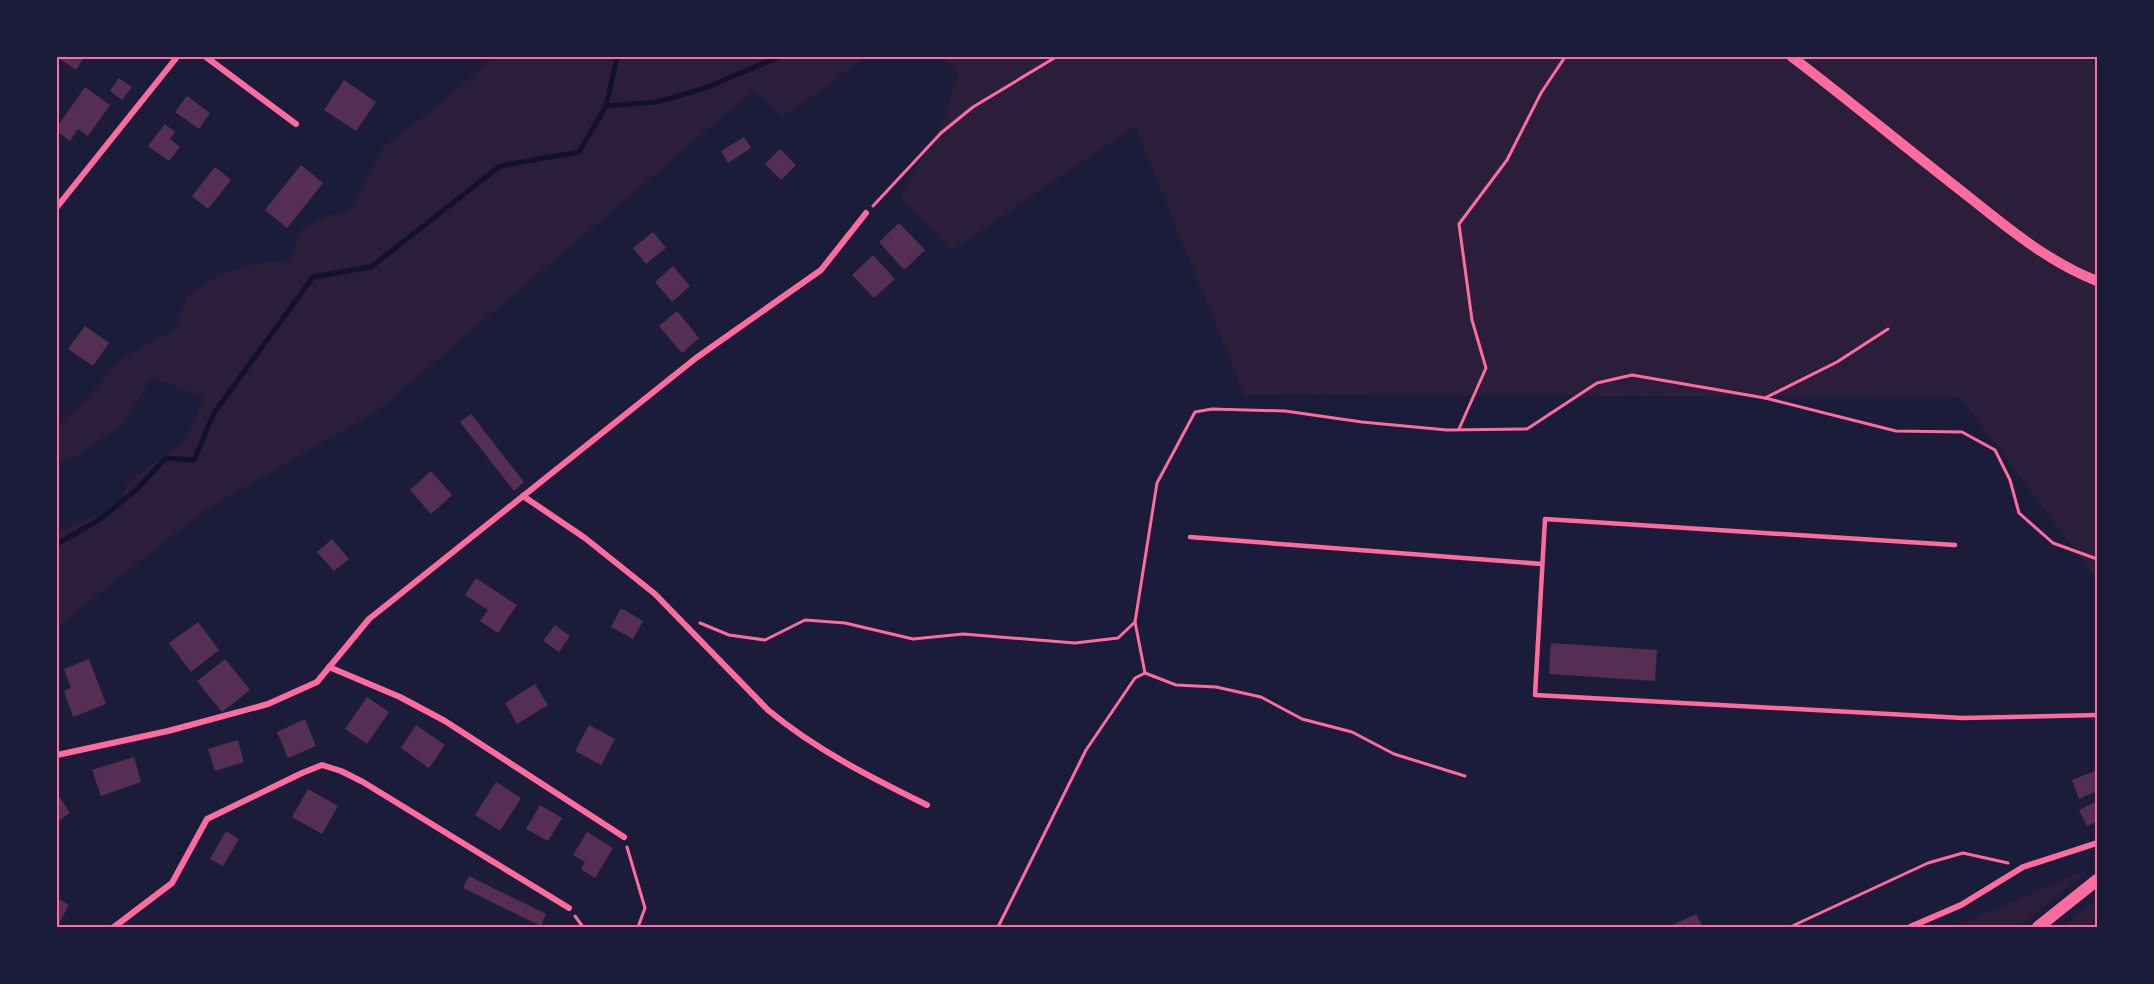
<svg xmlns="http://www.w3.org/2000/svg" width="2154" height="984" font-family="'Open Sans',sans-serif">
<rect width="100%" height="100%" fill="#1b1b3a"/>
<g fill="#2a1e3b">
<path d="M493 57H867L783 117 754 90 377 411 205 510 68 618 57 629V532L119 505 127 483 186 440 204 398 165 382 150 380 123 424 76 456 57 463V426L74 412 124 357 175 329 187 297 217 276 254 264 289 260 302 229 327 216 350 210 384 146 444 101Z"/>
<path d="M942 57H2097V579L1960 397 1244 395 1135 126 951 251 900 196 944 118 958 74Z"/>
<path d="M2093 867 2019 927H1953Z"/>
<path d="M2097 898V927H2062Z"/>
</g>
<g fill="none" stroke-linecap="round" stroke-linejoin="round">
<g stroke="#12122b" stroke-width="5">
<path d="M606 106 657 102 705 88 779 57"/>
<path d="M57 544 100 519 136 490 166 458 194 460 214 413 313 277 371 267 500 166 579 152 606 106 617 57"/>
</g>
</g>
<g fill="#542f53">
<path d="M57 57H84L76 70Z"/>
<path d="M119 78 132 87 122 100 110 91Z"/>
<path d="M344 80 376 102 356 131 324 110Z"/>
<path d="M85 87 110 105 88 136 78 129 70 141 57 131V127Z"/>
<path d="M187 96 210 113 199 129 175 112Z"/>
<path d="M165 124 175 132 170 139 180 147 169 161 148 146Z"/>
<path d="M744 137 751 148 728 163 721 151Z"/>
<path d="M780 149 796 165 781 180 765 164Z"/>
<path d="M301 165 323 183 287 228 265 210Z"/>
<path d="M215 167 231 180 208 209 192 196Z"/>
<path d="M899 223 925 250 904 270 879 242Z"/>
<path d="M653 232 666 248 646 264 633 248Z"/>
<path d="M873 255 895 279 874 298 852 275Z"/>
<path d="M673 266 690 286 672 302 655 282Z"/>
<path d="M677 311 699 338 682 353 659 326Z"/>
<path d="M85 326 109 343 93 366 68 349Z"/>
<path d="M471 414 524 482 514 491 460 422Z"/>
<path d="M431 471 452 495 431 514 410 490Z"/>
<path d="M332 539 349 559 334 571 317 552Z"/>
<path d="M476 578 517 605 498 633 480 621 488 610 465 595Z"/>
<path d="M621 608 643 621 633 639 611 627Z"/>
<path d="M198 622 219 650 191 672 169 643Z"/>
<path d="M555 625 570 636 559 652 543 641Z"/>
<path d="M1551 643 1657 650 1655 681 1549 674Z"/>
<path d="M89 659 106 704 73 717 64 691 71 688 64 669Z"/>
<path d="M225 659 250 690 222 712 197 681Z"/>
<path d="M535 684 548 705 517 724 505 703Z"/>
<path d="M367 697 389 712 367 744 345 729Z"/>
<path d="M305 719 316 746 288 758 277 732Z"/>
<path d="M416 725 445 745 429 768 401 748Z"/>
<path d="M589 725 615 739 601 765 575 751Z"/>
<path d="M238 740 244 762 215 771 208 749Z"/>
<path d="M134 757 141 782 101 796 92 770Z"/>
<path d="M2097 770V791L2079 799 2072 780Z"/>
<path d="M496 782 521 798 500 831 475 815Z"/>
<path d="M308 789 338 806 322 834 292 817Z"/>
<path d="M57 793 70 813 57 822Z"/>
<path d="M2097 801V821L2087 826 2079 810Z"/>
<path d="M540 805 562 818 548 841 526 829Z"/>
<path d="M226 831 239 839 223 866 210 859Z"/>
<path d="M587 832 613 848 595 878 581 869 585 862 573 855Z"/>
<path d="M469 876 546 914 541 926 463 888Z"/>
<path d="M57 898 69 905 57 927Z"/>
<path d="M1696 914 1703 927H1668Z"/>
</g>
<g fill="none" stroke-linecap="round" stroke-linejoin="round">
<g stroke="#ff6b9d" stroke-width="3">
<path d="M873 206 941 133 973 107 1056 57"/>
<path d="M1765 398 1837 362 1888 329"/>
<path d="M1459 429 1486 368 1472 320 1459 224 1507 160 1541 93 1565 57"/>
<path d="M700 623 729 635 765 640 805 620 845 623 913 639 963 634 1075 643 1118 638 1135 622"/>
<path d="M1145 673 1135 622 1157 483 1195 412 1212 409 1285 411 1362 422 1447 430 1527 429 1597 383 1632 375 1765 398 1896 431 1962 432 1995 450 2010 480 2019 513 2053 543 2097 559"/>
<path d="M627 847 645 908 638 927"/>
<path d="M575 916 583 927"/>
<path d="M998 927 1086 750 1135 678 1145 673 1176 685 1216 687 1261 697 1302 719 1352 732 1394 754 1465 776"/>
<path d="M1790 927 1928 863 1963 853 2008 863"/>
</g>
<g stroke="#ff6b9d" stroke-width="4.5">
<path d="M1190 537 1542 564"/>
<path d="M1955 545 1545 519 1535 695 1963 718 2097 715"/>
</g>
<g stroke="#ff6b9d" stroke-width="6">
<path d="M206 57 296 124"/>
<path d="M57 207 177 57"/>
<path d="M523 496 585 538 655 594 768 710C816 750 872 778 927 805"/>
<path d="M329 667 400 697 445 721 624 837"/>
<path d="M57 755 168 731 268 704 317 682 369 619 696 358 821 270 866 213"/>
<path d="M114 927 172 883 207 819 302 773 322 765 341 771 363 782 569 908"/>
<path d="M1910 927 1961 905 2023 867 2097 843"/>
</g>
<path stroke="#ff6b9d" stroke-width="10" d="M1792 57C1850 101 1906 148 1964 193 2005 226 2048 262 2097 281"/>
<path stroke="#ff6b9d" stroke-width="12" d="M2038 927 2097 880"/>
</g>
<rect width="2154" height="984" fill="none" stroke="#1b1b3a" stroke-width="117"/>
<rect x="58" y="58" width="2038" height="868" fill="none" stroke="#ff6b9d" stroke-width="2"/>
</svg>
